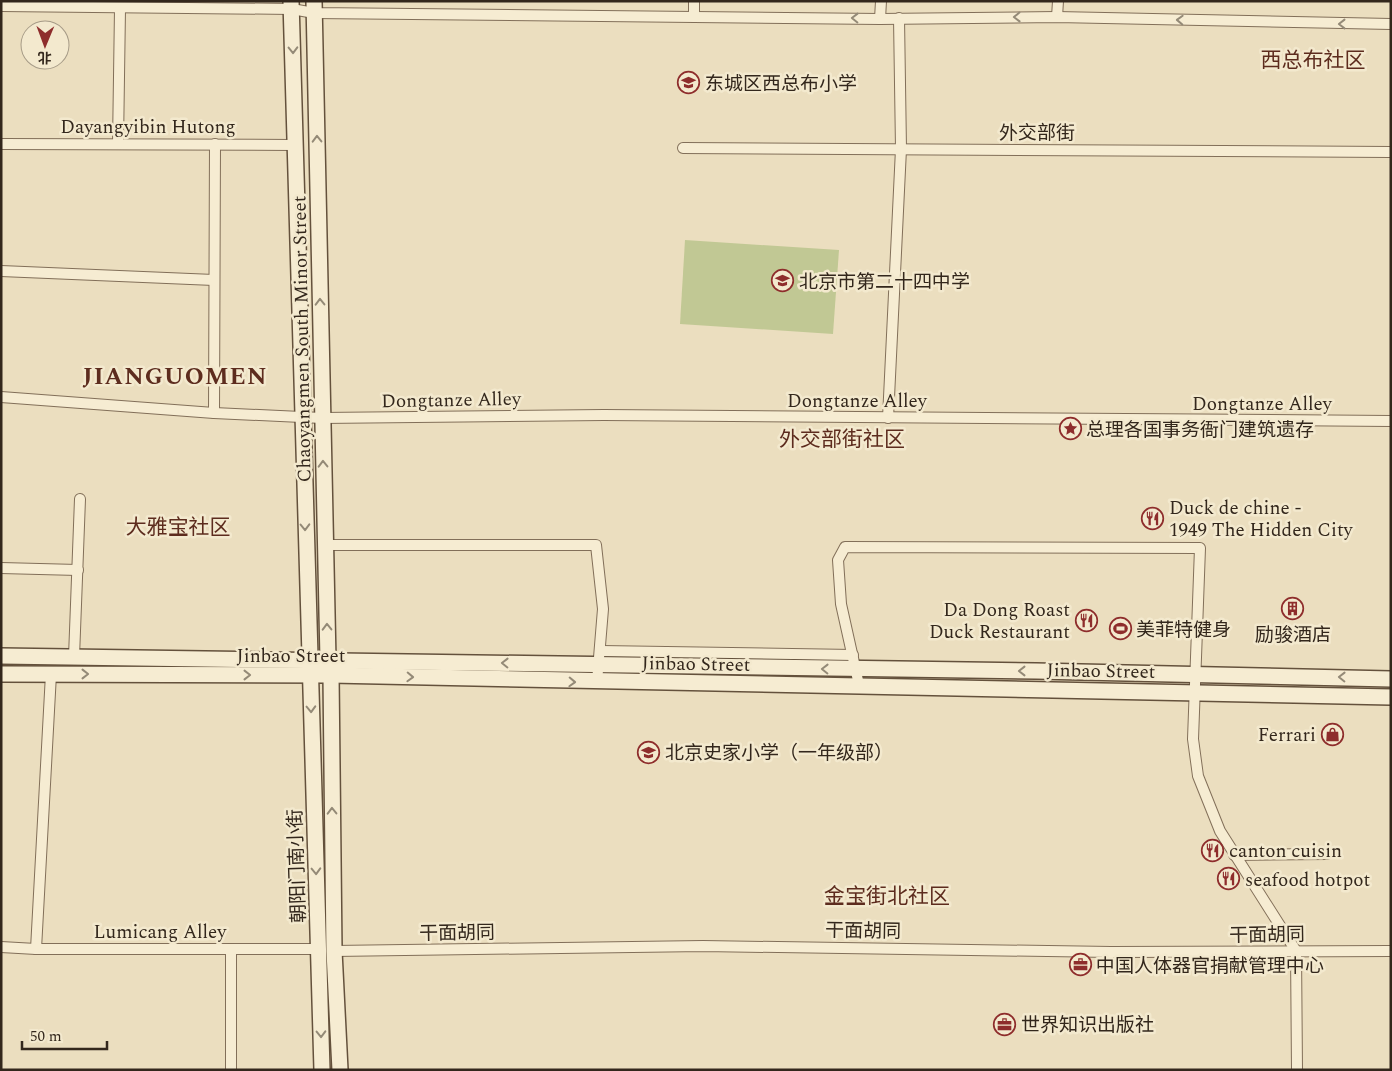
<svg xmlns="http://www.w3.org/2000/svg" width="1392" height="1071" font-family="Spectral,'Noto Sans SC',serif">
<rect width="100%" height="100%" fill="#ebdebf"/>
<path fill="#c1c894" d="M685 240 839 250 833 334 680 324Z"/>
<g fill="none" stroke-linecap="round" stroke-linejoin="round">
<defs>
<g id="minor">
<path d="M1 6 292 9 314 13 880 19 1057 17 1391 24"/>
<path d="M694 17V1"/>
<path d="M1057 17 1058 1"/>
<path d="M880 19 881 1"/>
<path d="M1 144 294 145"/>
<path d="M118 144 120 9"/>
<path d="M683 148 1391 152"/>
<path d="M1 271 214 280"/>
<path d="M1 397 214 413 322 418 604 415 1391 421"/>
<path d="M214 413 215 144"/>
<path d="M888 418 901 149 899 18"/>
<path d="M325 545H596L603 609 597 682"/>
<path d="M1 568 78 570"/>
<path d="M601 651 853 655"/>
<path d="M74 657 80 499"/>
<path d="M859 685 841 604 838 560 845 547 1200 548 1193 739 1198 776 1220 831 1296 951 1297 1070"/>
<path d="M1234 855 1327 854"/>
<path d="M1 947 36 949H319"/>
<path d="M36 949 51 674"/>
<path d="M231 949V1070"/>
<path d="M334 951 703 946 1111 952 1391 951"/>
</g>
<g id="secondary">
<path d="M291 1 322 1070"/>
<path d="M314 1 328 660 331 675 334 951 340 1070"/>
<path d="M1 656 1036 671 1391 679"/>
<path d="M1 674 331 675 1391 697"/>
</g>
</defs>
<use href="#minor" stroke="#826f59" stroke-width="12"/>
<use href="#secondary" stroke="#64513c" stroke-width="18"/>
<use href="#minor" stroke="#f6ecd2" stroke-width="10"/>
<use href="#secondary" stroke="#f6ecd2" stroke-width="15"/>
</g>
<defs><path id="oneway-chevron" d="M-2-3.5L2.5 0L-2 3.5" fill="none" stroke-width="1.6" stroke-linecap="round" stroke-linejoin="round" transform="scale(1.25)"/></defs>
<g stroke="#948a77">
<use href="#oneway-chevron" transform="translate(1017 17) rotate(179)"/>
<use href="#oneway-chevron" transform="translate(855 18) rotate(-179)"/>
<use href="#oneway-chevron" transform="translate(1180 20) rotate(-178)"/>
<use href="#oneway-chevron" transform="translate(1342 24) rotate(180)"/>
<use href="#oneway-chevron" transform="translate(293 50) rotate(89)"/>
<use href="#oneway-chevron" transform="translate(317 139) rotate(-91)"/>
<use href="#oneway-chevron" transform="translate(320 302) rotate(-91)"/>
<use href="#oneway-chevron" transform="translate(323 464) rotate(-91)"/>
<use href="#oneway-chevron" transform="translate(305 527) rotate(89)"/>
<use href="#oneway-chevron" transform="translate(327 627) rotate(-91)"/>
<use href="#oneway-chevron" transform="translate(505 663) rotate(-179)"/>
<use href="#oneway-chevron" transform="translate(825 669) rotate(-179)"/>
<use href="#oneway-chevron" transform="translate(1022 671) rotate(-180)"/>
<use href="#oneway-chevron" transform="translate(85 674)"/>
<use href="#oneway-chevron" transform="translate(247 675)"/>
<use href="#oneway-chevron" transform="translate(410 677) rotate(2)"/>
<use href="#oneway-chevron" transform="translate(1342 677) rotate(-179)"/>
<use href="#oneway-chevron" transform="translate(572 682) rotate(2)"/>
<use href="#oneway-chevron" transform="translate(311 709) rotate(88)"/>
<use href="#oneway-chevron" transform="translate(332 811) rotate(-91)"/>
<use href="#oneway-chevron" transform="translate(316 871) rotate(88)"/>
<use href="#oneway-chevron" transform="translate(321 1034) rotate(89)"/>
</g>
<defs>
<symbol id="school-ring" viewBox="-11 -11 22 22"><circle r="9.5" fill="#f3e9ce" stroke="#8e2d2c" stroke-width="1.5"/><path d="M0-5L7-2L0 1L-7-2ZM-4 1L0 2.5L4 1V4Q0 6-4 4Z" fill="#8e2d2c"/></symbol>
<symbol id="sight-ring" viewBox="-11 -11 22 22"><circle r="9.5" fill="#f3e9ce" stroke="#8e2d2c" stroke-width="1.5"/><path d="M0-6L1.8-2.2L6-1.7L2.9 1.2L3.7 5.4L0 3.3L-3.7 5.4L-2.9 1.2L-6-1.7L-1.8-2.2Z" fill="#8e2d2c"/></symbol>
<symbol id="restaurant-ring" viewBox="-11 -11 22 22"><circle r="9.5" fill="#f3e9ce" stroke="#8e2d2c" stroke-width="1.5"/><path d="M-5-6h1v4h1v-4h1v4h1v-4h1v5L-1.5 .5V6h-2V.5L-5-1ZM5-6V6H3V1.5H1.5Q1.5-4 5-6Z" fill="#8e2d2c"/></symbol>
<symbol id="building-ring" viewBox="-11 -11 22 22"><circle r="9.5" fill="#f3e9ce" stroke="#8e2d2c" stroke-width="1.5"/><path d="M-4-6H4V6H1V3H-1V6H-4ZM-2.5-4.3h1.7v1.8h-1.7ZM.8-4.3h1.7v1.8H.8ZM-2.5-1h1.7V.8h-1.7ZM.8-1h1.7V.8H.8Z" fill="#8e2d2c"/></symbol>
<symbol id="stadium-ring" viewBox="-11 -11 22 22"><circle r="9.5" fill="#f3e9ce" stroke="#8e2d2c" stroke-width="1.5"/><path d="M0-5a6.5 5 0 1 0 0 10a6.5 5 0 1 0 0-10ZM-3.5-1.8h7v3.6h-7Z" fill="#8e2d2c"/></symbol>
<symbol id="shop-ring" viewBox="-11 -11 22 22"><circle r="9.5" fill="#f3e9ce" stroke="#8e2d2c" stroke-width="1.5"/><path d="M-5-2.5h2.3a2.7 3.5 0 0 1 5.4 0H5L5.5 6h-11ZM-1.5-2.5h3a1.5 2.3 0 0 0-3 0Z" fill="#8e2d2c"/></symbol>
<symbol id="office-ring" viewBox="-11 -11 22 22"><circle r="9.5" fill="#f3e9ce" stroke="#8e2d2c" stroke-width="1.5"/><path d="M-6-3h4V-5.5h4V-3h4V5H-6ZM-1-4.5V-3h2v-1.5ZM-6 0V1H6V0Z" fill="#8e2d2c"/></symbol>
</defs>
<g fill-rule="evenodd">
<use href="#school-ring" x="676" y="70" width="25" height="25"/>
<use href="#school-ring" x="770" y="268" width="25" height="25"/>
<use href="#sight-ring" x="1058" y="416" width="25" height="25"/>
<use href="#restaurant-ring" x="1140" y="506" width="25" height="25"/>
<use href="#building-ring" x="1280" y="596" width="25" height="25"/>
<use href="#restaurant-ring" x="1074" y="608" width="25" height="25"/>
<use href="#stadium-ring" x="1108" y="616" width="25" height="25"/>
<use href="#shop-ring" x="1320" y="722" width="25" height="25"/>
<use href="#school-ring" x="636" y="740" width="25" height="25"/>
<use href="#restaurant-ring" x="1200" y="838" width="25" height="25"/>
<use href="#restaurant-ring" x="1216" y="866" width="25" height="25"/>
<use href="#office-ring" x="1068" y="952" width="25" height="25"/>
<use href="#office-ring" x="992" y="1012" width="25" height="25"/>
</g>
<g text-anchor="middle" stroke-width="5" stroke-linejoin="round" paint-order="stroke">
<g font-size="19" fill="#33271c" stroke="#f3e9ce" text-anchor="start">
<text x="705" y="90">东城区西总布小学</text>
<text x="799" y="288">北京市第二十四中学</text>
<text x="1086" y="436">总理各国事务衙门建筑遗存</text>
<text x="1169" y="514">Duck de chine -<tspan x="1169" dy="22">1949 The Hidden City</tspan></text>
<text x="1070" y="616" text-anchor="end">Da Dong Roast<tspan x="1070" dy="22">Duck Restaurant</tspan></text>
<text x="1136" y="636">美菲特健身</text>
<text x="1293" y="641" text-anchor="middle">励骏酒店</text>
<text x="1316" y="741" text-anchor="end">Ferrari</text>
<text x="665" y="759">北京史家小学（一年级部）</text>
<text x="1229" y="857">canton cuisin</text>
<text x="1245" y="886">seafood hotpot</text>
<text x="1096" y="972">中国人体器官捐献管理中心</text>
<text x="1021" y="1031">世界知识出版社</text>
</g>
<g font-size="19" fill="#33271c" stroke="#f3e9ce">
<text x="148" y="133">Dayangyibin Hutong</text>
<text x="1037" y="139">外交部街</text>
<text transform="translate(301 339) rotate(-91)" y="7">Chaoyangmen South Minor Street</text>
<text transform="translate(451 399) rotate(-1)" y="7">Dongtanze Alley</text>
<text x="857" y="407">Dongtanze Alley</text>
<text x="1262" y="410">Dongtanze Alley</text>
<text x="291" y="662">Jinbao Street</text>
<text transform="translate(696 663) rotate(1)" y="7">Jinbao Street</text>
<text transform="translate(1101 670) rotate(1)" y="7">Jinbao Street</text>
<text transform="translate(296 866) rotate(-92)" y="7">朝阳门南小街</text>
<text transform="translate(863 930) rotate(1)" y="7">干面胡同</text>
<text x="160" y="938">Lumicang Alley</text>
<text transform="translate(457 932) rotate(-1)" y="7">干面胡同</text>
<text transform="translate(1267 934) rotate(-1)" y="7">干面胡同</text>
</g>
<g font-size="21" fill="#5d2c1e" stroke="#f3e9ce">
<text x="1313" y="67">西总布社区</text>
<text x="842" y="446">外交部街社区</text>
<text x="178" y="534">大雅宝社区</text>
<text x="887" y="903">金宝街北社区</text>
</g>
<g font-size="24" font-weight="bold" letter-spacing="1" fill="#5d2c1e" stroke="#f3e9ce">
<text x="175" y="384">JIANGUOMEN</text>
</g>
</g>
<rect width="1392" height="1071" fill="none" stroke="#33271c" stroke-width="5"/>
<g transform="translate(45 45) rotate(181)"><circle r="24" fill="#f3e9ce" stroke="#a69b87"/>
<path d="M0-4L9 19L0 12L-9 19Z" fill="#8e2d2c"/>
<text y="-8" font-size="14" font-weight="bold" text-anchor="middle" fill="#33271c">北</text>
</g>
<path d="M22 1041v8h85v-8" fill="none" stroke="#33271c" stroke-width="2.5"/>
<text x="30" y="1041" font-size="15" fill="#33271c" stroke="#f3e9ce" stroke-width="4" paint-order="stroke">50 m</text>
</svg>
